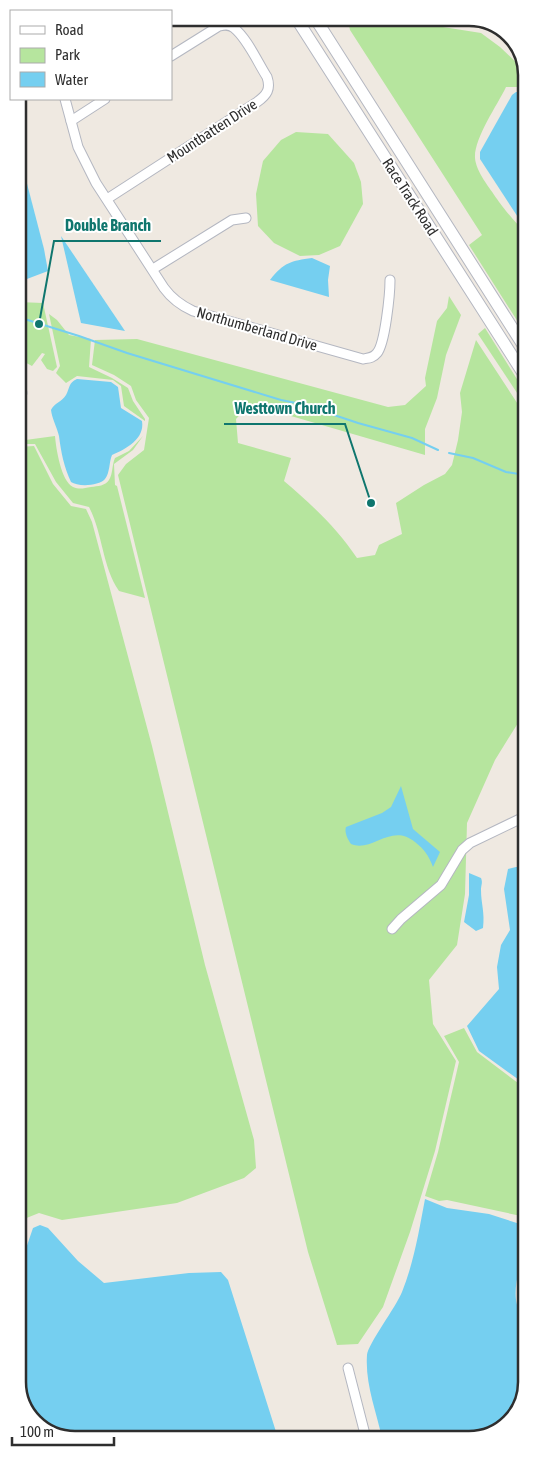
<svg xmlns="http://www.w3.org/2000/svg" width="544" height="1457" font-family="'Asap Condensed',sans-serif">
<rect width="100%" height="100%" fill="#efe9e1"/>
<g fill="#b6e59e">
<path d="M351 18H386L481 33 500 47 520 66 524 74 518 87H506C497 106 474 138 475 158 476 172 490 188 497 199 501 205 520 229 525 231V333L469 245 482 235 350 30 348 21Z"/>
<path d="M296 132 328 134 354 163 361 182 363 204 340 246 319 255 300 256 274 243 258 226 256 194 263 161 281 140Z"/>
<path d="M449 296 461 315 446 355 437 398 425 429V455L250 404 236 419 238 443 291 458 284 481C311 504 337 528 357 558L375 555 379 545 402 534 396 503 424 485 445 474 452 465 458 440 462 412 460 393 476 340 525 415V718L518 723 495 760 467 823 465 894 457 945 429 980 433 1024 456 1061 435 1151 410 1232 383 1307 358 1344 337 1345 308 1252 118 475 126 464 144 450 149 418 136 400 131 386 114 375 92 365 95 340 137 339 388 407 405 405 426 386 425 378 437 321 447 308Z"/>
<path d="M18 302 43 303 57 367 53 371 47 369 41 360 45 354 42 353 32 366 19 359Z"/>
<path d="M49 314 57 320 69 335 91 339 89 367 112 378 128 388 133 401 145 419V421L124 406 121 386 113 380 77 376 66 383 56 373 60 366Z"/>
<path d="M485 328 525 392V405L478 334Z"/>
<path d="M55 436C56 448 61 481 73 487 80 490 84 488 91 487 98 486 105 486 109 480 113 474 112 464 115 458L129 451 143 436 133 450 114 464 115 485 117 486 145 598 119 591C102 566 103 534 89 507L73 503 56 482 35 444H18V441Z"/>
<path d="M34 446 53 484 71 506 86 509 92 522 152 746 205 965 254 1140 256 1168 244 1178 177 1203 62 1220 39 1213 24 1219 19 1232 18 447Z"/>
<path d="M464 1028 477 1052 526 1089V1226L521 1216 447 1200 439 1201 425 1196 438 1152 459 1062 444 1036Z"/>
</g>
<g fill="#75cff0">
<path d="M516 92H522L525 94V228L480 159V152L512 95Z"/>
<path d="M18 149 44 249 48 271 19 282Z"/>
<path d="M61 236 125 331 81 323Z"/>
<path d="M312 258 330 266 328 280 329 297 270 280C284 262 291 261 312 258Z"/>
<path d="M77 379 111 382 118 387 121 408 142 421C145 439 126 449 112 455 109 462 110 473 105 479 99 486 78 487 71 482 64 467 61 452 59 436 57 427 52 419 51 410 54 403 62 402 66 395 70 388 68 383 77 379Z"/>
<path d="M401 786 413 829 440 852 433 867C429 856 424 849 415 842 391 822 372 853 351 844 348 840 344 832 346 827L382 813 391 807Z"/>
<path d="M516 867H526V1085L479 1051 467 1026 499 989 497 967 501 945 510 930 504 889 508 869Z"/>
<path d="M469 873 481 878C483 883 481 885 481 890 481 904 485 912 483 928L476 931 464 922 469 895Z"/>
<path d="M425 1199 447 1208 489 1214 520 1224C522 1230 525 1237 524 1243 522 1269 505 1298 526 1321V1382L515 1417 484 1437 382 1438C376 1410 365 1384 367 1355 368 1344 396 1307 402 1292 414 1262 419 1231 425 1199Z"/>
<path d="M40 1225 48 1228 78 1261 104 1283 189 1273 221 1272 228 1280 278 1438 71 1439 40 1427 20 1397 19 1276 21 1263 33 1228Z"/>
</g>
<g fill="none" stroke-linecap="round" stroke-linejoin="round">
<g stroke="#75cff0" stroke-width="2">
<path d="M18 317 79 336 127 353 281 400 301 404 358 423 412 438 438 450"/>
<path d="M449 453 473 458 506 472 525 475"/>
</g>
<defs>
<g id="minor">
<path d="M65 99 78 147 96 183 164 288C172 299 180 305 193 311L363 359C369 358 373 358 377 353 385 344 390 294 390 280"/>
<path d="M71 121 105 99"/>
<path d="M107 199 257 102C267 95 271 89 267 77 258 63 247 38 234 28 229 24 224 25 219 26L171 56"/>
<path d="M153 269 232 220 246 218"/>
<path d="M18 374 22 393 18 394"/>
<path d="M392 929 401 919 441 885 462 850 470 843 526 816"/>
<path d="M348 1368 366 1438"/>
</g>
<g id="secondary">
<path d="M296 18 525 376"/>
<path d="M315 18 525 348"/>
</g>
</defs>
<use href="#minor" stroke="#b4b7c1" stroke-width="11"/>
<use href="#secondary" stroke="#b4b7c1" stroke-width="13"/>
<use href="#minor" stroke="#fff" stroke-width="9"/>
<use href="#secondary" stroke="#fff" stroke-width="11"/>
</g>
<g text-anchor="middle" stroke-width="4" stroke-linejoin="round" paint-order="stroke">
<g font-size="15" fill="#2e2e2e" stroke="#fff">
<text transform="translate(212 131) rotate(-33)" y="5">Mountbatten Drive</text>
<text transform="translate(410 197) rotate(57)" y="5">Race Track Road</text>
<text transform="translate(257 329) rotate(16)" y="5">Northumberland Drive</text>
</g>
</g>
<path d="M0 0H544V1457H0ZM75 26H469A49 49 0 0 1 518 75V1382A49 49 0 0 1 469 1431H75A49 49 0 0 1 26 1382V75A49 49 0 0 1 75 26Z" fill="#fff" fill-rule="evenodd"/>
<path fill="none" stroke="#2e2e2e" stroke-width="2.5" d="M75 26H469A49 49 0 0 1 518 75V1382A49 49 0 0 1 469 1431H75A49 49 0 0 1 26 1382V75A49 49 0 0 1 75 26Z"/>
<path fill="none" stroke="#0f766e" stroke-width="2" d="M39 324L54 241H161M371 503L345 424H224"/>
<g fill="#0f766e" stroke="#fff" stroke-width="2">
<circle cx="39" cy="324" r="5"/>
<circle cx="371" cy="503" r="5"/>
</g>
<g font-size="16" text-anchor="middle" font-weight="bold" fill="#0f766e" stroke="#fff" stroke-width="4" stroke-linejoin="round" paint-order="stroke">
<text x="108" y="231">Double Branch</text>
<text x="285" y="414">Westtown Church</text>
</g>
<rect x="10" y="10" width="162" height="90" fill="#ffffff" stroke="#ababab"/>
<rect x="20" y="26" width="25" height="8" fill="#ffffff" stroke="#ababab"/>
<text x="55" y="35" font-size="15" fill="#2e2e2e">Road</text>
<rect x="20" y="48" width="25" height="15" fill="#b6e59e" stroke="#ababab"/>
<text x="55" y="60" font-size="15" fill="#2e2e2e">Park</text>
<rect x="20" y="72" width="25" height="15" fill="#75cff0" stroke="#ababab"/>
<text x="55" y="85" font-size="15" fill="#2e2e2e">Water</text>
<path d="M12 1437v8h102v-8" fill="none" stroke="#2e2e2e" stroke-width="2.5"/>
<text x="20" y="1437" font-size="15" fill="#2e2e2e" stroke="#ffffff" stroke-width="4" paint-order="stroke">100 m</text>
</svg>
